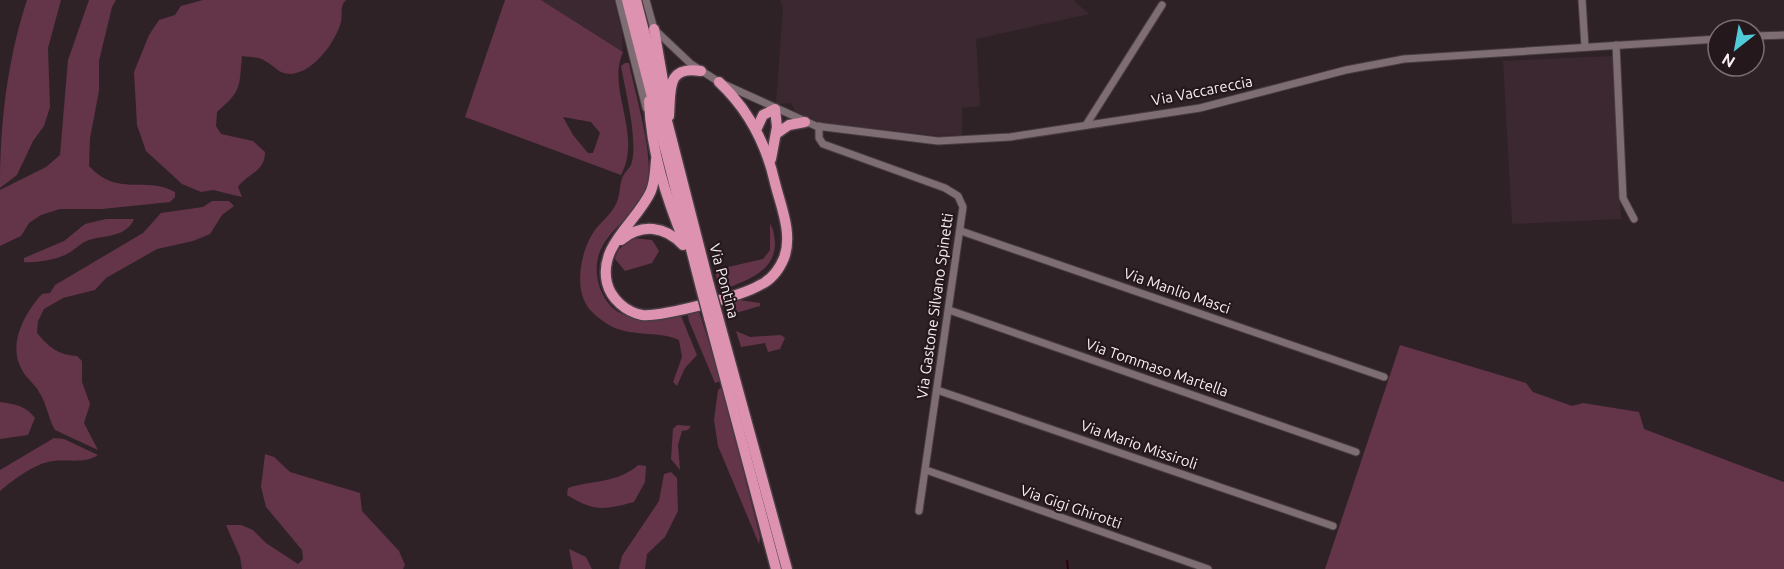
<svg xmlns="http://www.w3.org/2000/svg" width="1784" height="569" font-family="Ubuntu,sans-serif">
<rect width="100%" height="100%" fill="#2f2227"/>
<g fill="#3c2830">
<path d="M541 0H614L622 31 623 52Z"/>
<path d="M780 0H1073L1089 14 976 39 980 106 962 108V135L940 136 824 123 809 119 795 111 791 103 776 104 783 7Z"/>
<path d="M1612 56 1621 219 1512 224 1503 61Z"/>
</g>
<g fill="#643448" fill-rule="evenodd">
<path d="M27 0H61L48 48 50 107 44 126 33 141 17 175 0 188C0 124 7 61 27 0Z"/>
<path d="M89 0H116L112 7 99 61V91L90 138 89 166C118 198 144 175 175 192V197L170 202 102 209H60L41 215 29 223 21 236 0 246V190L46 167 60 155 68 60Z"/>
<path d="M203 0H346C339 7 343 14 341 22 335 43 313 73 290 74 278 74 274 65 265 61 260 57 249 57 242 56 239 88 242 90 217 112L216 126 221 134 253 141 265 152C265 172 248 173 238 187L242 197 213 190 201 192 182 184 146 151 137 125 134 72 149 35 159 20 175 15 181 6Z"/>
<path d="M505 0H541L623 52C606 89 643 134 621 175L465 117ZM563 117 591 122 600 133 593 153H588L573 135Z"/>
<path d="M625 63H629C635 94 655 158 647 186 640 211 612 226 601 249 589 274 603 315 634 317 648 317 663 314 676 313L681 316 697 355 685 368 677 386 673 382 682 357 679 340C657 330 632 338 609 325 601 320 590 312 586 304 574 283 582 248 595 230 601 222 610 215 615 206 621 196 619 184 623 176 625 172 629 169 631 165 639 142 625 90 621 66Z"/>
<path d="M212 201H229L234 206 222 215 210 234 193 241 157 249 106 278 95 290 63 298 44 309 38 321 37 333C49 347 58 355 77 356L82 361V382L90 404 84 423 98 450 55 430C48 418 47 404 39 392 35 384 26 378 22 370 7 344 25 313 42 294L50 293 55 285 143 233 161 213 203 207Z"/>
<path d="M106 219H134C126 238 104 235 89 240 80 243 74 251 65 255 54 260 35 263 24 262V258L64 241 85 224Z"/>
<path d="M770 224C774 230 774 235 775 242 776 273 743 282 719 291L715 270 763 259 770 250Z"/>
<path d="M633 238 652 240 659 251 652 263 625 271 615 259 618 250Z"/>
<path d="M733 299 760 303V306L729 315 724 304Z"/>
<path d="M697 305 721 381 715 383 689 321 688 315Z"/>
<path d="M736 331 750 337 781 335 785 338 780 349 768 352 765 343 741 347Z"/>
<path d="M1400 345 1526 383 1533 392 1572 406 1583 403 1639 412 1644 429 1784 482V569H1325Z"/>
<path d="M722 387 760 537 759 544 718 446 714 420 718 390Z"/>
<path d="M0 402C15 404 26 406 35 418L28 435 0 439Z"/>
<path d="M677 425 691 426 688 430 682 431 678 445 680 470 671 459 673 429Z"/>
<path d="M54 438 64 439 98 455C84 464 69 459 53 461 35 463 13 480 0 491V470Z"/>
<path d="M265 454 274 457 290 472 360 493 362 511 399 551 405 565 403 569H242L240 557 226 525H241L253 530 266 543 298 564 303 559 302 550 266 507 261 487Z"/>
<path d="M638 465 646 466 645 482 634 502C603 510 595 512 567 495L568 488C592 480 619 483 638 465Z"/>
<path d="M671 472 677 478 678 511 665 537 647 554 645 569H619L622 556 659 501 664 474Z"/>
<path d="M569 549 586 557 592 569H573Z"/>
</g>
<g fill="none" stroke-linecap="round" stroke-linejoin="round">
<path stroke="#2b0015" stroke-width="2" d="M1067 561 1068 569"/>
<defs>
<g id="minor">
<path d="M619 0 646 108"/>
<path d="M646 0 654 29 691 64 719 82 816 126 938 141 1010 137 1200 108 1346 70 1404 59 1718 39"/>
<path d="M1582 0 1585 47"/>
<path d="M1754 36 1784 35"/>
<path d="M1616 45 1623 198 1634 219"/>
<path d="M1086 125 1162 5"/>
<path d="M819 126V138L823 144 945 188 958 196 963 207 919 511"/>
<path d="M961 231 1384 377"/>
<path d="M949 310 1356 452"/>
<path d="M937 390 1333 526"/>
<path d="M926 470 1208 569"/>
</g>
<g id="highway">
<path d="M627 0 701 288"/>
<path d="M636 0 709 285"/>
<path d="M654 29 665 92"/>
<path d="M649 101C651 152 666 197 685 244"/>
<path d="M669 116C671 90 666 65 701 71"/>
<path d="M757 128 763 115 775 109 777 127 771 159"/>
<path d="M776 134 789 125 805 122"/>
<path d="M656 160C655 171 655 181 651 191 638 221 598 245 607 283 611 299 626 312 642 315 662 317 742 296 760 285 771 280 779 270 784 258 793 234 781 207 775 183 766 143 749 110 719 82"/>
<path d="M621 240C642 223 665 226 683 245"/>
<path d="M718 317 787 569"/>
<path d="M709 318 776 569"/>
</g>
</defs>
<use href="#minor" stroke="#483d42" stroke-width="9"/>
<use href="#highway" stroke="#483d42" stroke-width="13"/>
<use href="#minor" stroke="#7e6e73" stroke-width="7"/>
<use href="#highway" stroke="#dd93b0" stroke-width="10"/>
<defs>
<g id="highway-bridge">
<path d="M709 285 718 317"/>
<path d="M701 288 709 318"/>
</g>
</defs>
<use href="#highway-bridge" stroke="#483d42" stroke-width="13" stroke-linecap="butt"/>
<use href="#highway-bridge" stroke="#dd93b0" stroke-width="10"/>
</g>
<g text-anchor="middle" stroke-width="4.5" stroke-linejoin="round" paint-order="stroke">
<g font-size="15" fill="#f8eff2" stroke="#25181d">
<text transform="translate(1202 91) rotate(-11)" y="5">Via Vaccareccia</text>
<text transform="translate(724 281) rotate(75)" y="5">Via Pontina</text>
<text transform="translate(1177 291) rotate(19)" y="5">Via Manlio Masci</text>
<text transform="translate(935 306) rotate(-82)" y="5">Via Gastone Silvano Spinetti</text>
<text transform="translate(1157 368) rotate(19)" y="5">Via Tommaso Martella</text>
<text transform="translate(1139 445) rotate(19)" y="5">Via Mario Missiroli</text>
<text transform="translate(1071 507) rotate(19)" y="5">Via Gigi Ghirotti</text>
</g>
</g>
<g transform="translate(1736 48) rotate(211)"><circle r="28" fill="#25181d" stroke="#796e72" stroke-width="1.5"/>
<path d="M0-4.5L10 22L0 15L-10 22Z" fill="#52cbd9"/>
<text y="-9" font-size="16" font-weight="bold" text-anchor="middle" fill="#f8eff2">N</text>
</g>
</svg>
